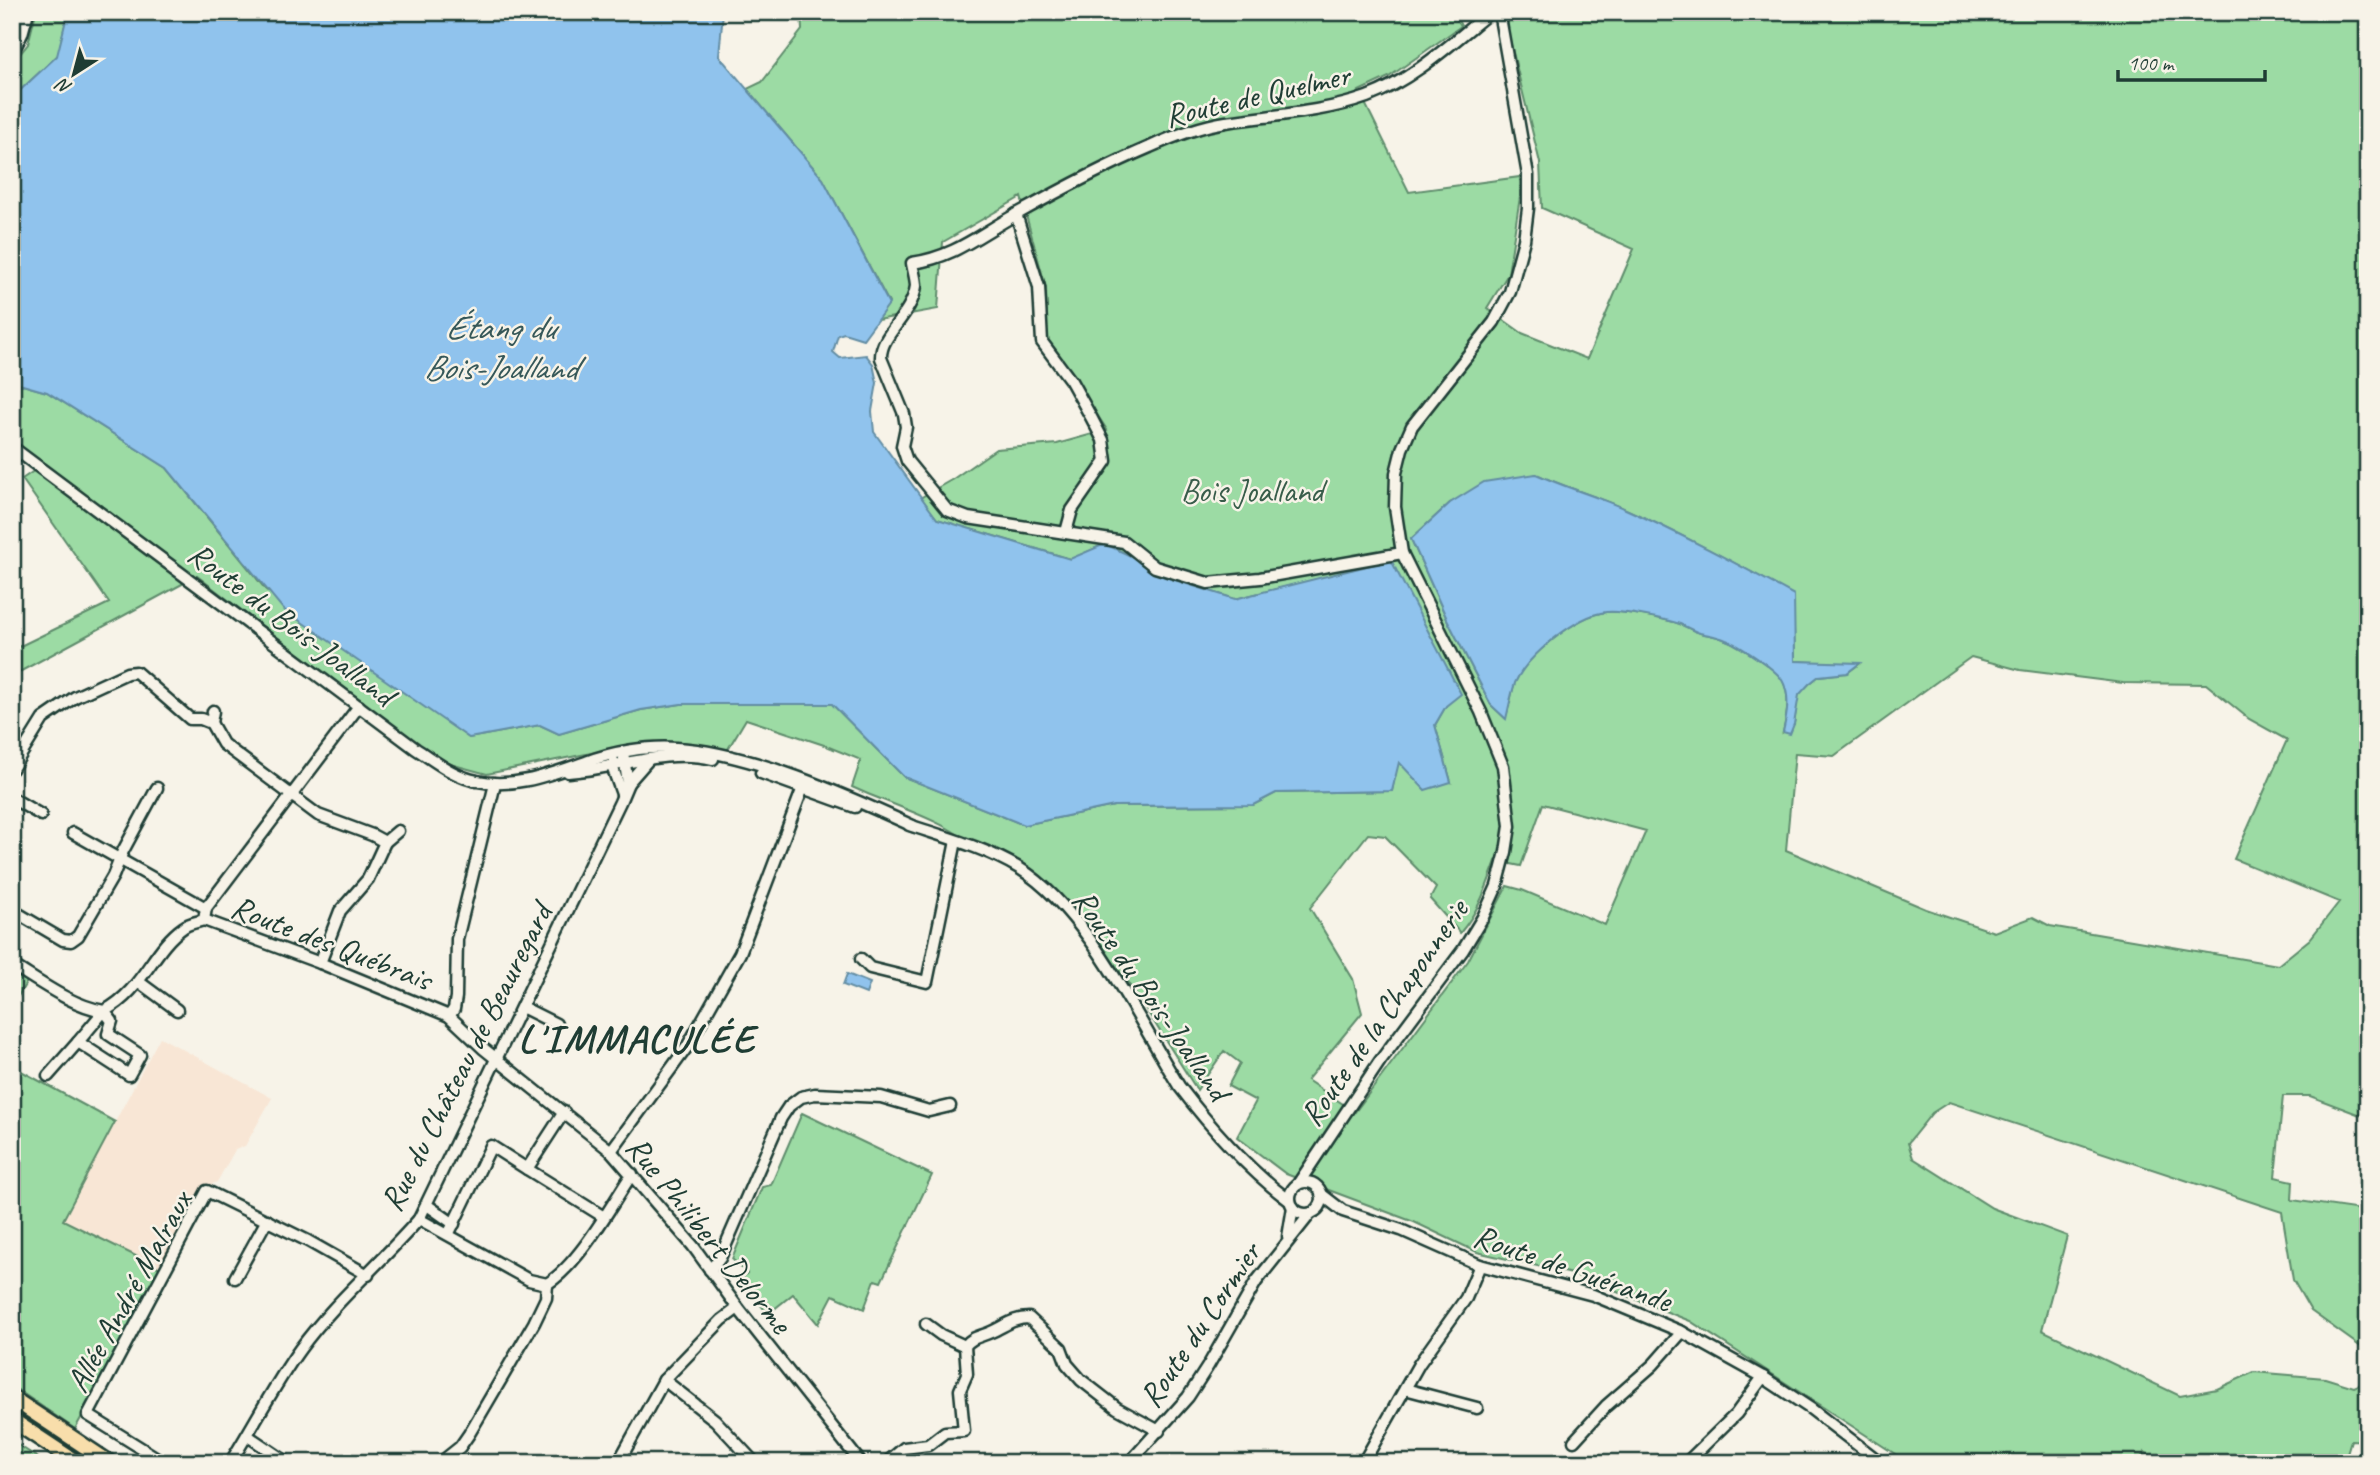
<svg xmlns="http://www.w3.org/2000/svg" width="2380" height="1475" font-family="Caveat,sans-serif">
<rect width="100%" height="100%" fill="#f7f3e8"/>
<filter id="ink" filterUnits="userSpaceOnUse"><feTurbulence type="fractalNoise" baseFrequency=".0143" numOctaves="2"/><feDisplacementMap in="SourceGraphic" scale="14" xChannelSelector="R" yChannelSelector="G"/><feConvolveMatrix kernelMatrix="1 2 1 2 8 2 1 2 1" color-interpolation-filters="sRGB"/></filter>
<g filter="url(#ink)">
<path fill="#f8e6d5" d="M160 1037 272 1098 245 1146 235 1150 217 1182 204 1188 162 1269 63 1220Z"/>
<g fill="#9cdba4" stroke="#5e8c6c" stroke-width="2" fill-rule="evenodd">
<path d="M36 12H68L58 55 12 98V64L28 44Z"/>
<path d="M801 12H1454L1461 26 1389 77 1359 91 1409 192 1520 177V197L1508 274 1487 308 1522 333 1587 359 1634 249 1542 208 1540 163 1507 28 1510 12H2368V1118L2310 1096H2283L2275 1177 2293 1181 2292 1200 2368 1211V1352L2311 1311 2293 1280 2282 1212 1949 1102 1932 1113 1908 1143 1913 1158 1992 1208 2067 1236 2042 1330 2180 1396 2217 1389 2254 1372 2325 1378 2354 1387 2368 1381V1441L2351 1440 2344 1463H2157L2145 1452 2137 1463H1909L1690 1321 1572 1274 1477 1252 1414 1222 1286 1174 1237 1137 1256 1101 1228 1086 1240 1063 1224 1051 1197 1090 1144 1006 1097 939 1059 893 1041 877 968 844C955 824 878 800 852 787L861 760 824 745 746 719 725 754 684 742 636 744 487 774 450 764 403 734 197 576 12 676V650L109 603 22 479 44 464 12 440V382L47 392 167 468 266 590 469 738 540 725 559 734 641 710 681 704H832L904 777 1024 825 1114 806 1253 805 1276 793 1392 791 1398 761 1451 782 1435 725 1446 706 1391 561 1235 599 1165 577 1133 557 1105 544 1071 559 937 519 920 498 953 479 996 449 1057 444 1107 430 1047 339 1046 288 1021 197 943 242 938 309 877 320 889 303 823 179 747 89 762 82 802 30ZM1536 474C1564 487 1593 495 1621 507 1680 533 1737 564 1793 595L1795 661 1859 664 1847 673 1819 676 1809 684 1798 695 1794 724 1783 732C1787 715 1791 695 1782 679 1776 669 1737 644 1726 640 1717 636 1708 635 1700 633 1693 631 1687 627 1680 624 1664 619 1622 610 1606 612 1577 615 1527 656 1515 682 1511 694 1510 707 1505 718L1491 705 1447 619 1411 539 1450 503ZM1971 657 2020 670 2123 683 2206 684 2249 719 2287 740 2234 859 2339 902 2310 939 2278 965 2050 926 2033 917 1994 932 1926 909 1786 850 1795 753 1834 756ZM1543 804 1646 831 1605 925 1522 890 1507 886 1468 961 1355 1112 1307 1080 1362 1013 1353 979 1310 908 1368 834 1385 836 1436 888 1430 899 1460 933C1479 911 1486 888 1496 861L1521 866Z"/>
<path d="M12 972 28 980 12 1006Z"/>
<path d="M12 1066 115 1122 63 1220 162 1269 75 1429 12 1386Z"/>
<path d="M802 1113 932 1175 881 1282 875 1280 864 1309 833 1295 818 1324 793 1294 768 1314 741 1280 747 1273 732 1259 762 1187 771 1185Z"/>
<path d="M12 1441 46 1463H12Z"/>
</g>
<g fill="#90c3ed" stroke="#638da3" stroke-width="2">
<path d="M68 12H723L719 56 823 179 889 304 863 339 844 333 838 335 833 352 840 358 866 355 873 364 877 383 872 411 874 432 937 519 1070 559 1105 544 1133 557 1165 577 1235 599 1391 560 1461 694 1446 706 1435 725 1451 782 1425 790 1399 762 1392 791 1276 793 1253 805 1114 806 1024 825 904 777 832 704H681L641 710 559 734 540 725 469 738 283 609 167 468 47 392 12 382V98L57 56Z"/>
<path d="M1536 474C1564 487 1593 495 1621 507 1680 533 1737 564 1794 595L1795 661 1860 663 1847 673 1819 676 1809 684 1799 695 1794 724 1790 734 1783 732C1787 715 1791 695 1782 680 1776 669 1737 644 1726 640 1717 636 1708 635 1700 633 1693 631 1687 627 1680 624 1665 619 1622 610 1606 612 1577 615 1527 656 1515 683 1511 694 1509 707 1506 719L1491 705 1447 619 1411 539 1450 503 1484 482Z"/>
<path d="M847 974 870 983 866 994 843 985Z"/>
</g>
<g fill="none" stroke-linecap="round" stroke-linejoin="round">
<defs>
<g id="minor">
<path d="M12 53 22 34 28 12"/>
<path d="M1016 214 1039 287 1042 342 1071 381 1091 417 1103 440 1106 461 1072 510 1066 532"/>
<path d="M12 447 416 749C435 761 454 777 477 781 515 789 551 774 586 762 612 752 647 746 676 748 750 752 845 795 913 826"/>
<path d="M1402 553 1260 578 1208 583 1155 567 1124 542 968 518 947 510 907 461 902 446 906 427 904 414 881 358C880 334 912 316 916 286 916 279 913 270 912 263 955 257 980 234 1017 214 1060 190 1105 166 1150 147 1174 136 1200 126 1226 122 1273 115 1322 113 1367 97 1413 80 1453 42 1490 12"/>
<path d="M211 723 213 711"/>
<path d="M614 762 612 766 622 794"/>
<path d="M12 769 43 719 75 697 127 673 136 672 190 719H201L211 723 223 744 318 815 372 835 385 842 368 879 340 911 320 963"/>
<path d="M568 772C616 769 664 748 713 759"/>
<path d="M761 773 855 807"/>
<path d="M628 783 649 759"/>
<path d="M12 798 41 815"/>
<path d="M909 825C945 837 986 848 1019 868 1087 910 1137 1018 1179 1086 1211 1128 1247 1169 1290 1201"/>
<path d="M73 833 206 908"/>
<path d="M385 842 398 831"/>
<path d="M12 910 63 940 71 941 78 936 113 876 123 851 157 788"/>
<path d="M204 920 206 908 359 706"/>
<path d="M861 959 870 968 927 982 956 841"/>
<path d="M12 965C40 982 72 1006 104 1011 143 991 152 949 184 927 189 923 198 922 204 920L320 963 449 1016 484 1049 611 1151 693 1246 738 1308 861 1463"/>
<path d="M139 982 177 1010"/>
<path d="M522 1007 556 1024"/>
<path d="M104 1011 112 1021 108 1034 140 1055 129 1075 78 1042Z"/>
<path d="M449 1016 454 1009 456 997 457 939 494 788 493 783"/>
<path d="M48 1076 78 1042"/>
<path d="M564 1112 527 1169 604 1217"/>
<path d="M611 1151 687 1047 740 953 804 785"/>
<circle cx="1306" cy="1198" r="16"/>
<path d="M1298 1184 1380 1061 1463 950 1483 917 1497 886 1506 852 1510 826 1503 766 1481 712 1402 553 1395 507 1396 473 1402 449 1412 426 1494 322 1510 292 1524 240 1528 208V175L1499 12"/>
<path d="M1321 1194 1343 1211 1401 1230 1480 1265 1593 1295 1682 1332 1763 1377 1811 1409 1881 1463"/>
<path d="M427 1205 454 1224"/>
<path d="M419 1219 529 1280 547 1284C580 1263 610 1207 632 1174"/>
<path d="M449 1233 491 1146 527 1169"/>
<path d="M1288 1237 1293 1207"/>
<path d="M710 1270 720 1258 781 1118 789 1106 801 1097 815 1094 881 1097 929 1111 950 1106"/>
<path d="M235 1278 267 1220"/>
<path d="M926 1324 941 1335 965 1346"/>
<path d="M664 1380 715 1420 755 1463"/>
<path d="M1405 1389 1477 1408"/>
<path d="M248 1436 288 1463"/>
<path d="M1574 1441 1606 1406 1653 1365 1682 1332"/>
<path d="M165 1463 88 1415 207 1191 308 1241 368 1275"/>
<path d="M230 1463C254 1425 274 1385 300 1349 335 1301 381 1263 419 1219L620 802 628 783 624 758"/>
<path d="M440 1463 460 1447 469 1434 534 1323 546 1298 547 1284"/>
<path d="M618 1463 664 1380 722 1320 738 1308"/>
<path d="M886 1463 904 1448 928 1445 945 1432 964 1431 960 1390 967 1374 965 1346C973 1336 980 1337 991 1332 1005 1326 1013 1318 1029 1318L1061 1348 1067 1364 1081 1380 1117 1408 1159 1431"/>
<path d="M1129 1463 1188 1397 1208 1366 1256 1282 1310 1214"/>
<path d="M1363 1463 1419 1364 1466 1298 1480 1265"/>
<path d="M1686 1463 1736 1414 1763 1377"/>
</g>
<g id="highway">
<path d="M12 1398 110 1463"/>
<path d="M12 1420 77 1463"/>
</g>
</defs>
<use href="#minor" stroke="#1f3d34" stroke-width="15"/>
<use href="#highway" stroke="#1f3d34" stroke-width="19"/>
<use href="#minor" stroke="#f7f3e8" stroke-width="10"/>
<use href="#highway" stroke="#f8deab" stroke-width="14"/>
</g>
</g>
<g text-anchor="middle" stroke-width="5" stroke-linejoin="round" paint-order="stroke">
<g font-size="33" fill="#1f3d34" stroke="#f7f3e8">
<text transform="translate(1257 94) rotate(-13)" y="12">Route de Quelmer</text>
<text transform="translate(292 623) rotate(37)" y="12">Route du Bois-Joalland</text>
<text transform="translate(332 942) rotate(21)" y="12">Route des Québrais</text>
<text transform="translate(1152 994) rotate(55)" y="12">Route du Bois-Joalland</text>
<text transform="translate(1383 1012) rotate(-55)" y="12">Route de la Chaponnerie</text>
<text transform="translate(465 1057) rotate(-63)" y="12">Rue du Château de Beauregard</text>
<text transform="translate(710 1234) rotate(51)" y="12">Rue Philibert Delorme</text>
<text transform="translate(1573 1267) rotate(19)" y="12">Route de Guérande</text>
<text transform="translate(128 1291) rotate(-61)" y="12">Allée André Malraux</text>
<text transform="translate(1199 1324) rotate(-56)" y="12">Route du Cormier</text>
</g>
<g font-size="33" fill="#385d4a" stroke="#f7f3e8">
<text x="1252" y="502">Bois Joalland</text>
</g>
<g font-size="35" font-style="italic" fill="#365859" stroke="#f7f3e8">
<text x="500" y="339">Étang du<tspan x="500" dy="40">Bois-Joalland</tspan></text>
</g>
<g font-size="40" font-weight="bold" letter-spacing="2" fill="#1f3d34" stroke="#f7f3e8">
<text x="637" y="1052">L'IMMACULÉE</text>
</g>
</g>
<rect width="2380" height="1475" fill="none" stroke="#f7f3e8" stroke-width="42"/>
<rect x="21" y="21" width="2338" height="1433" fill="none" stroke="#1f3d34" stroke-width="2.5" filter="url(#ink)"/>
<g transform="translate(74 74) rotate(216)" stroke="#f7f3e8" stroke-width="5" paint-order="stroke">
<path d="M0-5L12 26L0 18L-12 26Z" fill="#1f3d34"/>
<text y="-10" font-size="19" font-weight="bold" text-anchor="middle" fill="#1f3d34">N</text>
</g>
<path d="M2118 70v10h147v-10" fill="none" stroke="#1f3d34" stroke-width="3.5"/>
<text x="2128" y="70" font-size="21" fill="#1f3d34" stroke="#f7f3e8" stroke-width="5" paint-order="stroke">100 m</text>
</svg>
